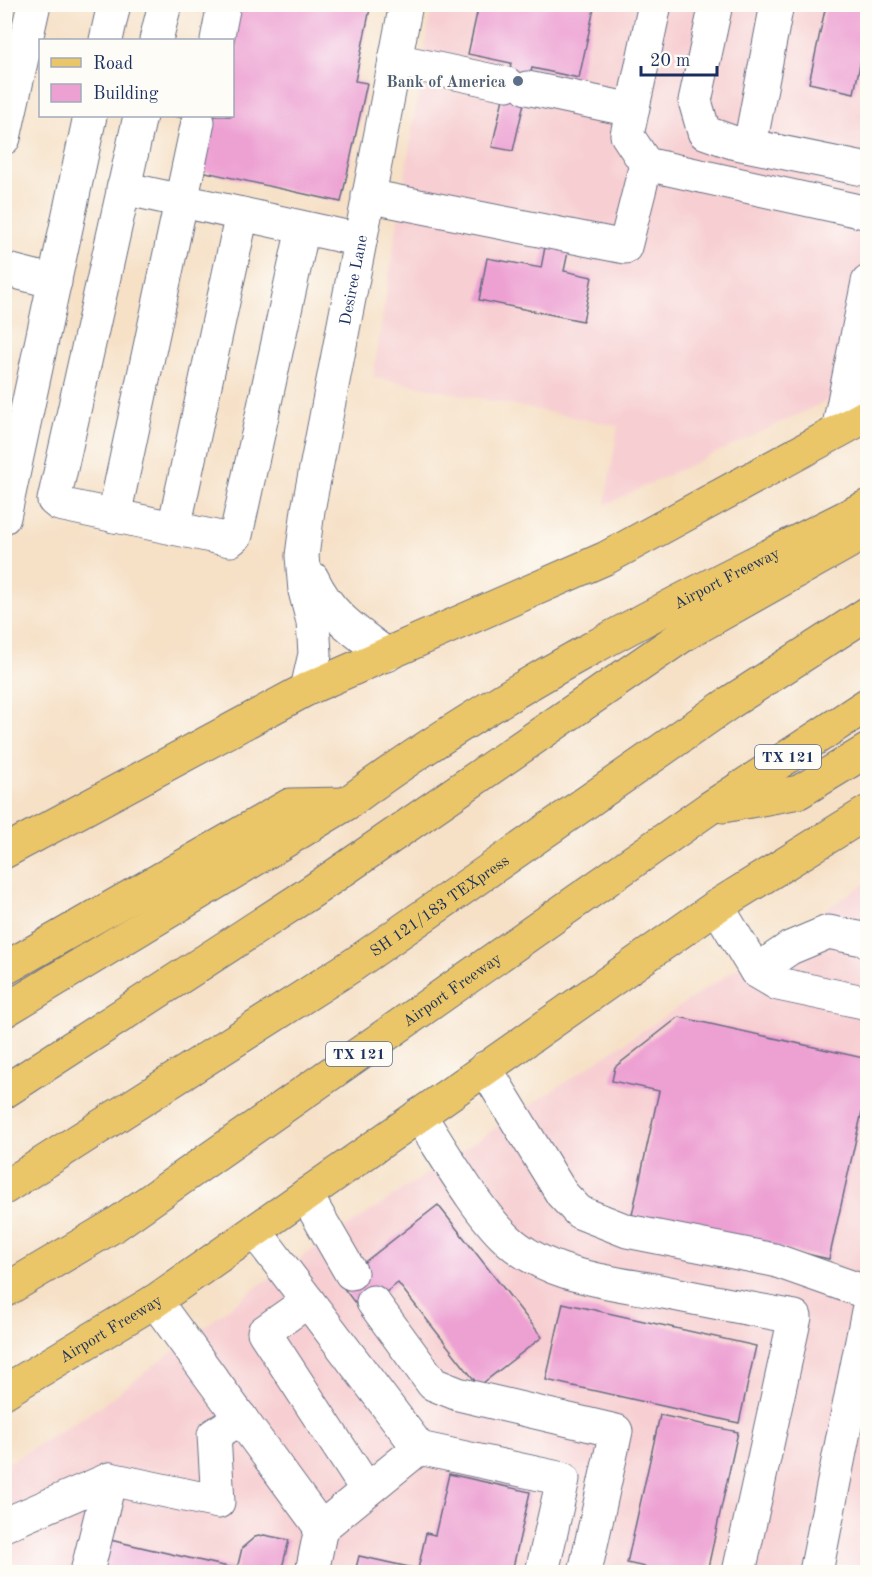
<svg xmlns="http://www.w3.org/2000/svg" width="872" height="1577" font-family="'Old Standard TT',serif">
<rect width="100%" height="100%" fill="#fdfcf7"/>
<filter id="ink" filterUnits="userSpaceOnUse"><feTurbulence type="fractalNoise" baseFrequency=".0167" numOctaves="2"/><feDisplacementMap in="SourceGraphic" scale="12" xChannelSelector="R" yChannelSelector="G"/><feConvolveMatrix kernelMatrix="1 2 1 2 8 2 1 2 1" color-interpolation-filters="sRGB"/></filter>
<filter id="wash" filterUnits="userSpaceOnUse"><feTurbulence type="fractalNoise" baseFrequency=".008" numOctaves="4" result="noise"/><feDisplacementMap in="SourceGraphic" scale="24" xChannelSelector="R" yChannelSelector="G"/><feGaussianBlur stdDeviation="1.35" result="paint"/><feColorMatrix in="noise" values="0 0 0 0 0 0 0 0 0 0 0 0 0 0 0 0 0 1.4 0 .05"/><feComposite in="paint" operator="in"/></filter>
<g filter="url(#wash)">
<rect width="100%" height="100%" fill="#f6e0c6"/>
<g fill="#f7cfd2">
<path d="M432 5H867V382L605 505 618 426 373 377Z"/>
<path d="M867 882V1572H5V1465L101 1406 258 1286Z"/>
</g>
<g id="blocks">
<g fill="#eda1d3">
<path d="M236 4H371L355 81 367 83 341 202 201 171 211 124 174 116H232V40Z"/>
<path d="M479 4H595L579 78 532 68 513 151 492 147 511 63 468 54Z"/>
<path d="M826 5H868V27L854 93 809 83Z"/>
<path d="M545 247 568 252 564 271 592 277 583 321 479 300 487 258 541 268Z"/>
<path d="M679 1017 868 1059V1085L829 1259 632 1215 659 1091 612 1081 615 1067Z"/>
<path d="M438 1205 542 1337 479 1386 398 1283 361 1311 339 1282Z"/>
<path d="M563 1303 756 1346 739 1423 546 1380Z"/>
<path d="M660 1415 738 1432 707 1572H667L627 1563Z"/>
<path d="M449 1474 530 1492 512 1572H355L359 1556 418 1569 426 1533 435 1535Z"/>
<path d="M264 1535 289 1540 281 1572H103L110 1540 237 1569 242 1548 255 1537Z"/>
</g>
</g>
</g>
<g filter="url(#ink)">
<use href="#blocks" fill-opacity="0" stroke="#686d82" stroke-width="1.5"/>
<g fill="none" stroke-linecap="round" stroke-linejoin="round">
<defs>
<g id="minor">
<path d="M655 4 627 135 646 164 868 213"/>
<path d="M716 4 695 101 704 132 732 142 868 170"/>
<path d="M106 40 114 4"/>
<path d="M156 40 165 4"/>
<path d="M217 40 224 4"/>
<path d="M395 60 507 84"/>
<path d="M527 88 632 110"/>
<path d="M140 116 54 500 59 504 230 540 236 535 303 228"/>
<path d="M4 138 34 4"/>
<path d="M750 145 777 4"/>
<path d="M123 188 360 240"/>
<path d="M368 196 625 247 646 164"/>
<path d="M4 269 55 282"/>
<path d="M838 431 868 282"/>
<path d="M114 516 198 122"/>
<path d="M4 517 90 116"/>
<path d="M174 528 242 214"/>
<path d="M312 578C330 616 355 631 387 655"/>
<path id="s1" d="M307 689 315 654 313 622 305 591 302 556 308 510 406 4"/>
<path d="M717 906 756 971 778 984 868 1003"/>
<path d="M756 971 790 948 828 932 868 940"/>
<path d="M485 1068 562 1194 579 1212 627 1231 774 1260 868 1293"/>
<path d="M419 1115C443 1151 476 1210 506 1238 547 1277 611 1282 664 1292 708 1301 751 1309 795 1317L739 1572"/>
<path d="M306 1195 351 1273"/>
<path d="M255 1231 419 1448 321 1528 312 1572"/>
<path d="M155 1301 321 1528"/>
<path d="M308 1301 264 1332 367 1490"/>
<path d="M373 1302 433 1384 458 1394 616 1431 585 1572"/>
<path d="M419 1448 563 1479 542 1572"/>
<path d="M4 1525 110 1479 218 1502 214 1435 241 1418"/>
<path d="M87 1572 110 1479"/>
<path d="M816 1572 868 1311"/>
</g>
<g id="major">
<path d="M4 852 307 689 606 558 868 415"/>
<path id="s2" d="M4 1392 155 1301 717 906 868 812"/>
</g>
<g id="highway">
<path d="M723 806 799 792 868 750"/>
<path d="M4 969 290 805 344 804"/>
<path id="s3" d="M4 1011 346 804C507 684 688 596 868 506"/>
<path d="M4 1092 311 892 685 634 868 531"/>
<path id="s4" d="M4 1188 353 965 729 703 868 613"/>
<path id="s5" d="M4 1291 115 1225 708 809 868 704"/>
</g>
</defs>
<use href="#minor" stroke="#686d82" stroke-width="35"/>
<use href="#major" stroke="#686d82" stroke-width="35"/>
<use href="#highway" stroke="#686d82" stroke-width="35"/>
<use href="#minor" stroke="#fff" stroke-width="33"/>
<use href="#major" stroke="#ebc669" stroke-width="33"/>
<use href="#highway" stroke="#ebc669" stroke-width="33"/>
</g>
</g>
<circle fill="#5c6f8a" stroke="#fdfcf7" stroke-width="2" cx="518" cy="81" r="6"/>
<g text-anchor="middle" stroke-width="4.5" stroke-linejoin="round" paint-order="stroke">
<g fill="#fdfcf7" stroke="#5f6c8c" stroke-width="1.5">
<rect x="755" y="745" width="66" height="24" rx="4.5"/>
<rect x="326" y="1042" width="66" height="24" rx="4.5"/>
</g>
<g font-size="15" font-weight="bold" fill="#1b2f5e">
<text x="788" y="762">TX 121</text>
<text x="359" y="1059">TX 121</text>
</g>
<g font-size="16" font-weight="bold" fill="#4e5e75" stroke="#fdfcf7" text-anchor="end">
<text x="506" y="87">Bank of America</text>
</g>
<g font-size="16" fill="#1b2f5e" stroke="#fdfcf7">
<text dy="6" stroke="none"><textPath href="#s1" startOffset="416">Desiree Lane</textPath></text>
<text dy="6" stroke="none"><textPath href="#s3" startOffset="843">Airport Freeway</textPath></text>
<text dy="6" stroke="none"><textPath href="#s4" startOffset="519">SH 121/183 TEXpress</textPath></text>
<text dy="6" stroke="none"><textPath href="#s5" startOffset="540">Airport Freeway</textPath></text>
<text dy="6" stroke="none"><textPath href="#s2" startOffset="124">Airport Freeway</textPath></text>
</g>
</g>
<rect width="872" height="1577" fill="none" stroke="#fdfcf7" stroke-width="24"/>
<rect x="39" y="39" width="195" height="78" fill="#fdfcf7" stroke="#a3aaba" stroke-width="1.5"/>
<rect x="51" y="58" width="30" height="9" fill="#ebc669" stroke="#a3aaba" stroke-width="1.5"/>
<text x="93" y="69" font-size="18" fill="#1b2f5e">Road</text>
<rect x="51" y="84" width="30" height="18" fill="#eda1d3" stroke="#a3aaba" stroke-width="1.5"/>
<text x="93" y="99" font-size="18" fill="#1b2f5e">Building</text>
<path d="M641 66v9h76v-9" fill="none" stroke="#1b2f5e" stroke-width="3"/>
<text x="650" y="66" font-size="18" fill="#1b2f5e" stroke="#fdfcf7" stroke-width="4.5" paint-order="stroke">20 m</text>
</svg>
